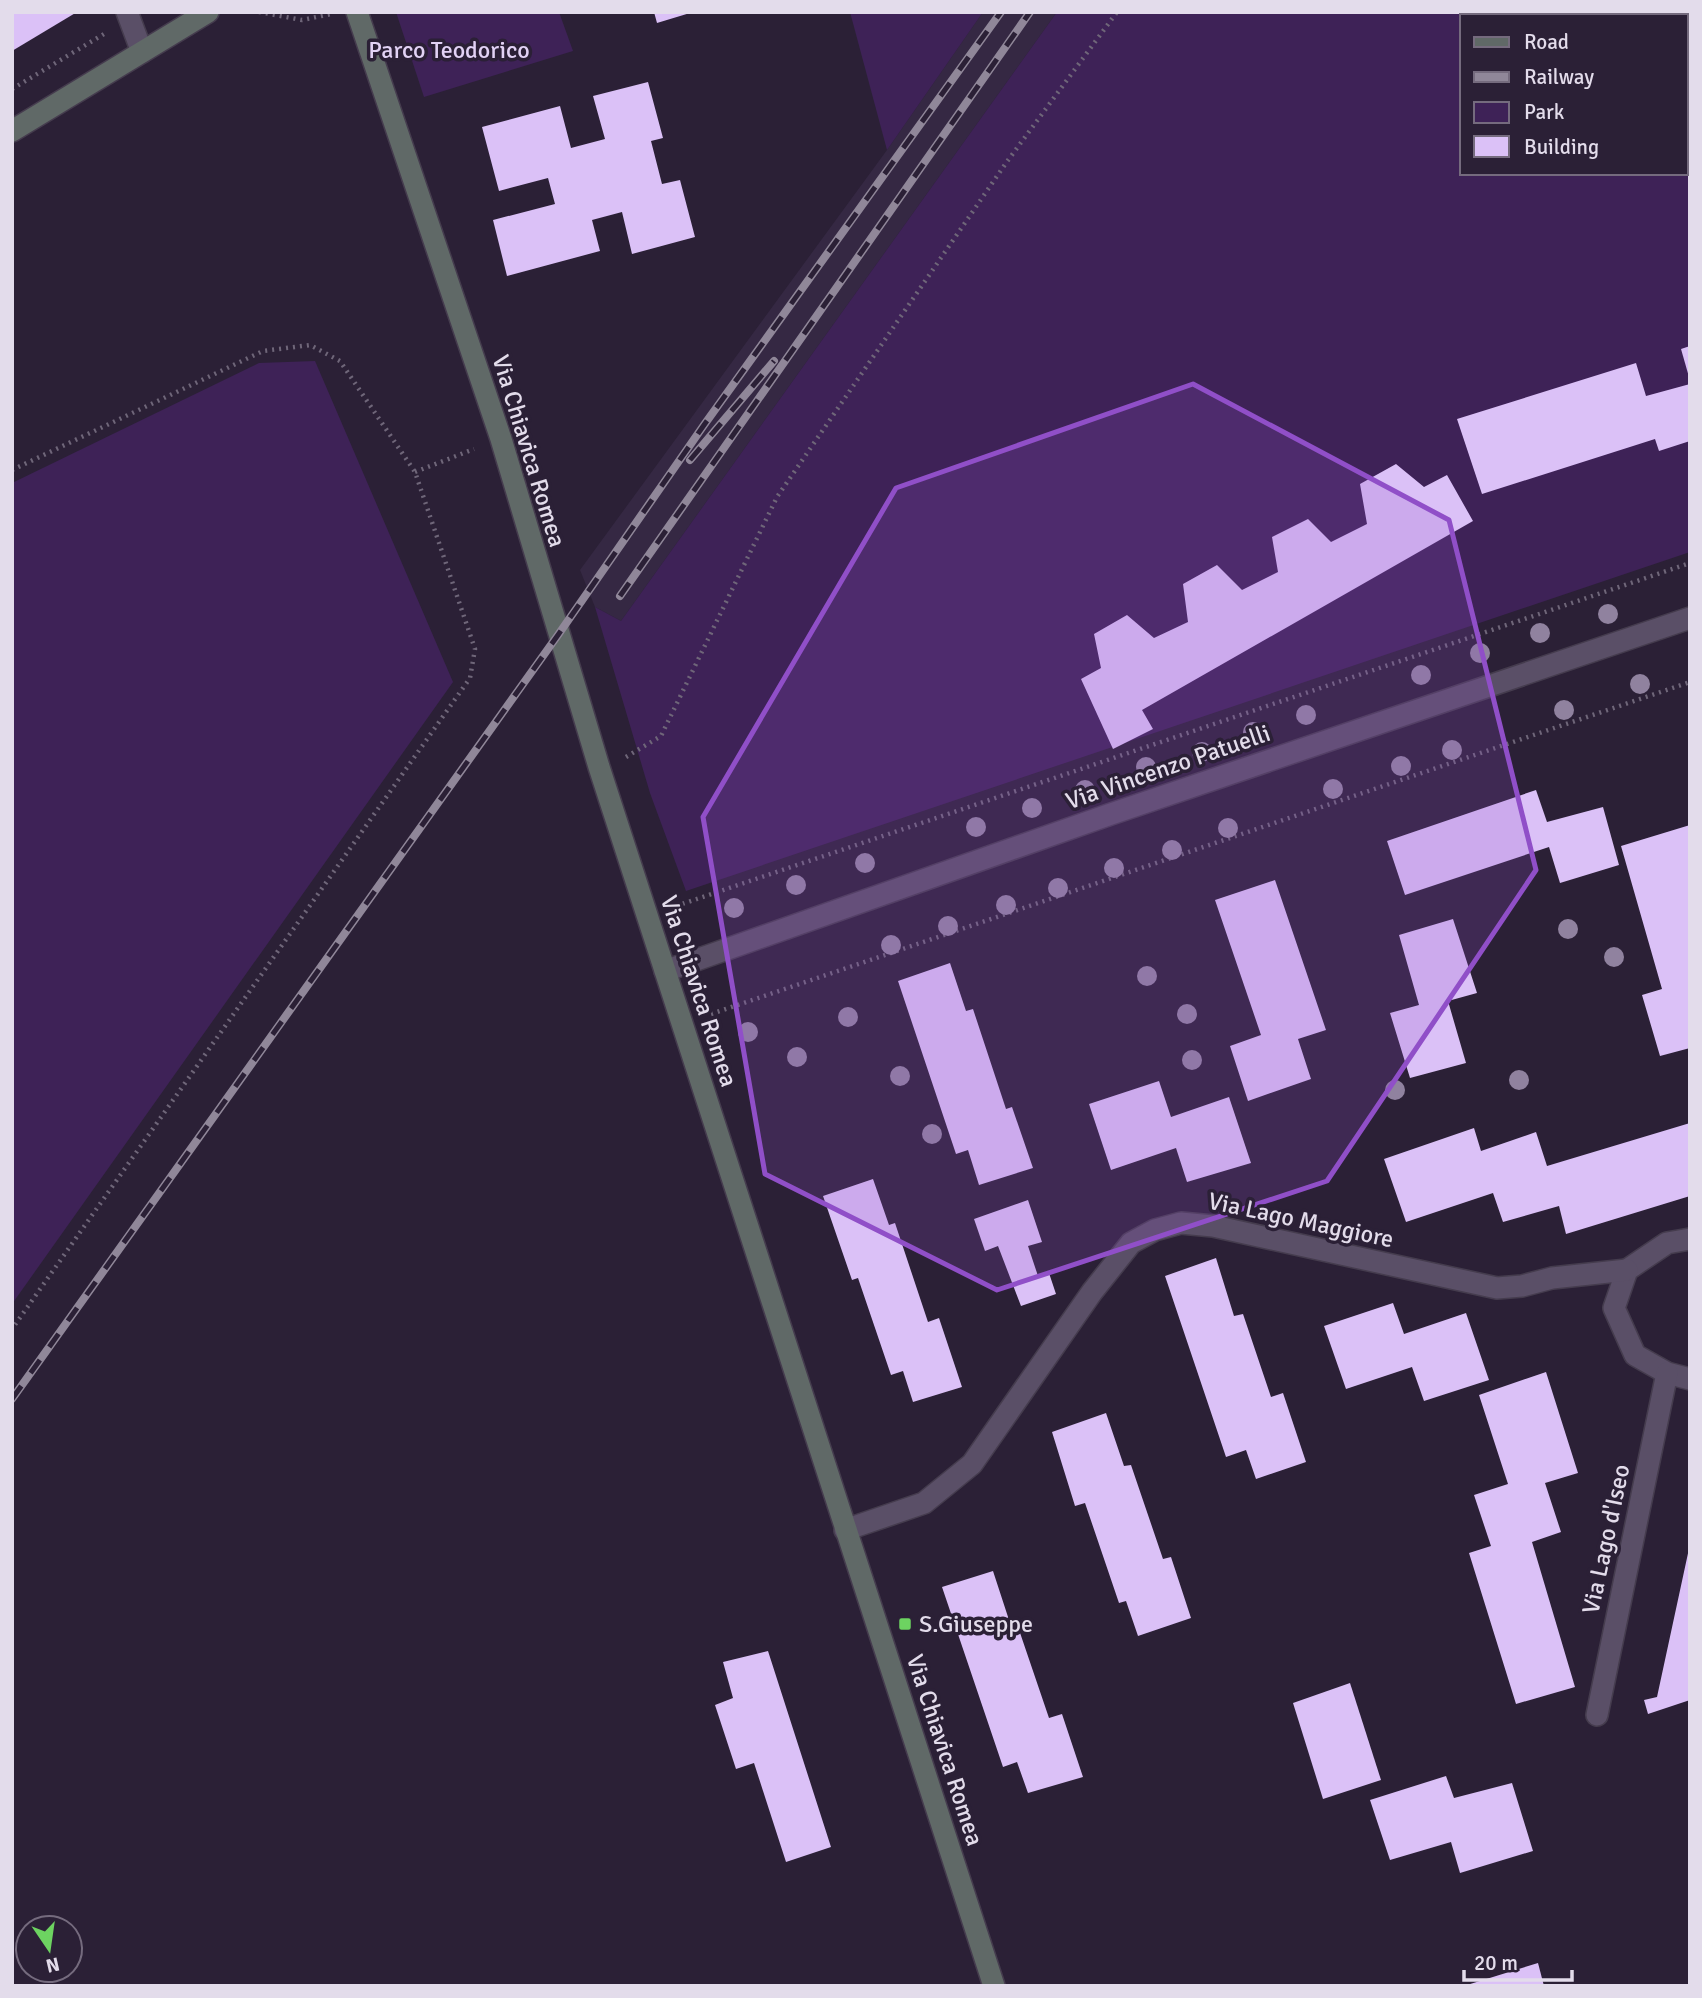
<svg xmlns="http://www.w3.org/2000/svg" width="1702" height="1998" font-family="Signika,sans-serif">
<rect width="100%" height="100%" fill="#2b2036"/>
<path fill="#352843" d="M983 12H1057L621 621 595 607 580 570 887 150Z"/>
<g fill="#3e2257" fill-rule="evenodd">
<path d="M396 12H559L573 51 424 97Z"/>
<path d="M850 12H983L887 150Z"/>
<path d="M1057 12H1690V552L686 891 650 793 595 607 621 621ZM1462 16H1686V173H1462Z"/>
<path d="M315 361 453 682 12 1304V483L259 363Z"/>
</g>
<g fill="#dbc1f7">
<path d="M12 12H77L12 51Z"/>
<path d="M654 12H690V13L657 23Z"/>
<path d="M648 82 663 138 651 141 662 184 680 180 695 237 632 254 622 212 592 220 600 251 507 276 493 220 555 204 548 178 499 191 482 127 560 106 571 148 605 139 593 96Z"/>
<path d="M1690 346V376L1689 377 1681 349Z"/>
<path d="M1636 363 1646 396 1690 384V441L1659 451 1655 439 1482 494 1457 419Z"/>
<path d="M1396 464 1424 487 1447 475 1473 521 1142 710 1153 729 1113 749 1081 679 1101 668 1094 634 1127 615 1154 638 1188 622 1183 584 1217 565 1242 590 1278 572 1272 537 1308 519 1331 542 1367 524 1360 484Z"/>
<path d="M1536 790 1547 822 1603 807 1619 865 1560 883 1549 847 1405 895 1387 841Z"/>
<path d="M1690 825V1048L1660 1056 1642 995 1662 989 1621 846Z"/>
<path d="M1275 880 1326 1030 1298 1039 1311 1079 1248 1101 1230 1046 1261 1035 1215 900Z"/>
<path d="M1453 919 1477 993 1448 1001 1466 1063 1410 1078 1390 1013 1419 1005 1399 935Z"/>
<path d="M950 963 966 1011 973 1009 1006 1109 1012 1107 1033 1168 979 1185 968 1150 956 1154 898 981Z"/>
<path d="M1159 1081 1171 1117 1229 1097 1251 1163 1187 1182 1176 1148 1111 1170 1089 1104Z"/>
<path d="M1690 1123V1196L1566 1234 1559 1206 1503 1222 1493 1193 1406 1222 1384 1159 1474 1128 1481 1151 1536 1132 1547 1166Z"/>
<path d="M873 1179 889 1225 895 1223 928 1322 939 1318 962 1387 913 1402 903 1371 891 1375 858 1278 852 1280 823 1196Z"/>
<path d="M1028 1200 1042 1242 1028 1246 1038 1276 1049 1273 1056 1294 1021 1306 998 1246 985 1251 974 1219Z"/>
<path d="M1216 1258 1234 1316 1243 1314 1271 1397 1283 1393 1306 1462 1256 1479 1246 1450 1226 1457 1165 1276Z"/>
<path d="M1393 1303 1404 1334 1466 1313 1489 1380 1424 1401 1412 1367 1346 1389 1324 1326Z"/>
<path d="M1546 1372 1578 1473 1545 1483 1561 1532 1532 1542 1575 1687 1516 1704 1469 1553 1491 1546 1474 1495 1508 1484 1479 1395Z"/>
<path d="M1106 1413 1124 1466 1131 1465 1163 1559 1171 1557 1191 1618 1138 1636 1126 1601 1119 1603 1085 1503 1075 1506 1052 1432Z"/>
<path d="M1690 1544V1700L1648 1714 1644 1700 1657 1697Z"/>
<path d="M993 1571 1009 1620 1015 1618 1049 1718 1062 1714 1083 1777 1028 1793 1017 1762 1003 1767 942 1587Z"/>
<path d="M768 1651 831 1847 786 1862 754 1763 736 1769 715 1705 733 1698 723 1662Z"/>
<path d="M1350 1683 1381 1780 1323 1799 1293 1703Z"/>
<path d="M1446 1776 1454 1798 1512 1783 1533 1851 1460 1873 1451 1842 1390 1860 1370 1800Z"/>
<path d="M1538 1963 1544 1986H1467V1985Z"/>
</g>
<g fill="none" stroke-linecap="round" stroke-linejoin="round">
<defs>
<g id="street">
<path d="M127 12 142 52"/>
<path d="M665 971 1111 814 1690 618"/>
<path d="M1690 1239 1667 1243 1627 1270 1614 1308 1635 1355 1667 1373 1690 1379"/>
<path d="M845 1530 924 1503 972 1464 1092 1292 1131 1243 1155 1230 1181 1223 1213 1226 1497 1288 1522 1286 1552 1278 1627 1270"/>
<path d="M1597 1715 1667 1373"/>
</g>
<g id="secondary">
<path d="M357 12 501 439 599 767 994 1986"/>
<path d="M12 131 208 12"/>
</g>
</defs>
<use href="#street" stroke="#453c4e" stroke-width="24"/>
<use href="#secondary" stroke="#453c4e" stroke-width="24"/>
<g stroke="#6f6679" stroke-width="4.5" stroke-dasharray="2 5" stroke-linecap="butt">
<path d="M259 12 302 20 331 14"/>
<path d="M12 89 104 34"/>
<path d="M12 470 263 351 310 345 340 361 415 472 475 649 470 678 12 1329"/>
<path d="M415 472 474 449"/>
<path d="M626 757 661 736 777 497 1006 163 1117 12"/>
<path d="M676 906 1690 563"/>
<path d="M711 1014 1690 682"/>
</g>
<use href="#street" stroke="#5a4f67" stroke-width="21"/>
<use href="#secondary" stroke="#606967" stroke-width="21"/>
<defs>
<g id="rail">
<path d="M690 460 774 361"/>
<path d="M620 596 1030 12"/>
<path d="M12 1399 558 635 704 425 1001 12"/>
</g>
</defs>
<use href="#rail" stroke="#908799" stroke-width="8"/>
<use href="#rail" stroke="#2b2036" stroke-width="5" stroke-dasharray="16" stroke-linecap="butt"/>
</g>
<g fill="#90829f">
<circle cx="1608" cy="614" r="10"/>
<circle cx="1540" cy="633" r="10"/>
<circle cx="1480" cy="653" r="10"/>
<circle cx="1421" cy="675" r="10"/>
<circle cx="1640" cy="684" r="10"/>
<circle cx="1564" cy="710" r="10"/>
<circle cx="1306" cy="715" r="10"/>
<circle cx="1253" cy="732" r="10"/>
<circle cx="1452" cy="750" r="10"/>
<circle cx="1202" cy="752" r="10"/>
<circle cx="1401" cy="766" r="10"/>
<circle cx="1146" cy="767" r="10"/>
<circle cx="1333" cy="789" r="10"/>
<circle cx="1085" cy="790" r="10"/>
<circle cx="1032" cy="808" r="10"/>
<circle cx="976" cy="827" r="10"/>
<circle cx="1228" cy="828" r="10"/>
<circle cx="1172" cy="850" r="10"/>
<circle cx="865" cy="863" r="10"/>
<circle cx="1114" cy="868" r="10"/>
<circle cx="796" cy="885" r="10"/>
<circle cx="1058" cy="888" r="10"/>
<circle cx="1006" cy="905" r="10"/>
<circle cx="734" cy="908" r="10"/>
<circle cx="948" cy="926" r="10"/>
<circle cx="1568" cy="929" r="10"/>
<circle cx="891" cy="945" r="10"/>
<circle cx="1614" cy="957" r="10"/>
<circle cx="1147" cy="976" r="10"/>
<circle cx="1187" cy="1014" r="10"/>
<circle cx="848" cy="1017" r="10"/>
<circle cx="748" cy="1032" r="10"/>
<circle cx="797" cy="1057" r="10"/>
<circle cx="1192" cy="1060" r="10"/>
<circle cx="900" cy="1076" r="10"/>
<circle cx="1519" cy="1080" r="10"/>
<circle cx="1395" cy="1090" r="10"/>
<circle cx="932" cy="1134" r="10"/>
</g>
<path fill="#904fc8" fill-opacity="0.2" stroke="#904fc8" stroke-width="5" stroke-linejoin="round" d="M1193 384 1449 520 1536 870 1327 1181 997 1290 765 1174 703 817 896 488Z"/>
<rect fill="#6dd361" stroke="#2b2036" stroke-width="2.5" x="898" y="1617" width="14" height="14" rx="3.5"/>
<g text-anchor="middle" stroke-width="7" stroke-linejoin="round" paint-order="stroke">
<g font-size="24" fill="#e2d2f5" stroke="#2b2036">
<text x="449" y="58">Parco Teodorico</text>
</g>
<g font-size="24" fill="#e3dceb" stroke="#2b2036">
<text transform="translate(529 451) rotate(73)" y="8">Via Chiavica Romea</text>
<text transform="translate(1168 767) rotate(-19)" y="8">Via Vincenzo Patuelli</text>
<text transform="translate(699 991) rotate(72)" y="8">Via Chiavica Romea</text>
<text transform="translate(1301 1220) rotate(12)" y="8">Via Lago Maggiore</text>
<text transform="translate(1606 1539) rotate(-78)" y="8">Via Lago d'Iseo</text>
<text transform="translate(945 1750) rotate(72)" y="8">Via Chiavica Romea</text>
</g>
<g font-size="24" fill="#e3dceb" stroke="#2b2036" text-anchor="start">
<text x="919" y="1632">S.Giuseppe</text>
</g>
</g>
<rect width="1702" height="1998" fill="none" stroke="#e3dceb" stroke-width="28"/>
<rect x="1460" y="14" width="228" height="161" fill="#2b2036" stroke="#756b7e" stroke-width="2"/>
<rect x="1474" y="37" width="35" height="10" fill="#606967" stroke="#756b7e" stroke-width="2"/>
<text x="1524" y="49" font-size="21" fill="#e3dceb">Road</text>
<rect x="1474" y="72" width="35" height="10" fill="#908799" stroke="#756b7e" stroke-width="2"/>
<text x="1524" y="84" font-size="21" fill="#e3dceb">Railway</text>
<rect x="1474" y="102" width="35" height="21" fill="#3e2257" stroke="#756b7e" stroke-width="2"/>
<text x="1524" y="119" font-size="21" fill="#e3dceb">Park</text>
<rect x="1474" y="136" width="35" height="21" fill="#dbc1f7" stroke="#756b7e" stroke-width="2"/>
<text x="1524" y="154" font-size="21" fill="#e3dceb">Building</text>
<g transform="translate(49 1949) rotate(167)"><circle r="33" fill="#2b2036" stroke="#756b7e" stroke-width="2"/>
<path d="M0-5L12 26L0 18L-12 26Z" fill="#6dd361"/>
<text y="-10" font-size="19" font-weight="bold" text-anchor="middle" fill="#e3dceb">N</text>
</g>
<path d="M1464 1970v10h108v-10" fill="none" stroke="#e3dceb" stroke-width="3.5"/>
<text x="1474" y="1970" font-size="21" fill="#e3dceb" stroke="#2b2036" stroke-width="5" paint-order="stroke">20 m</text>
</svg>
